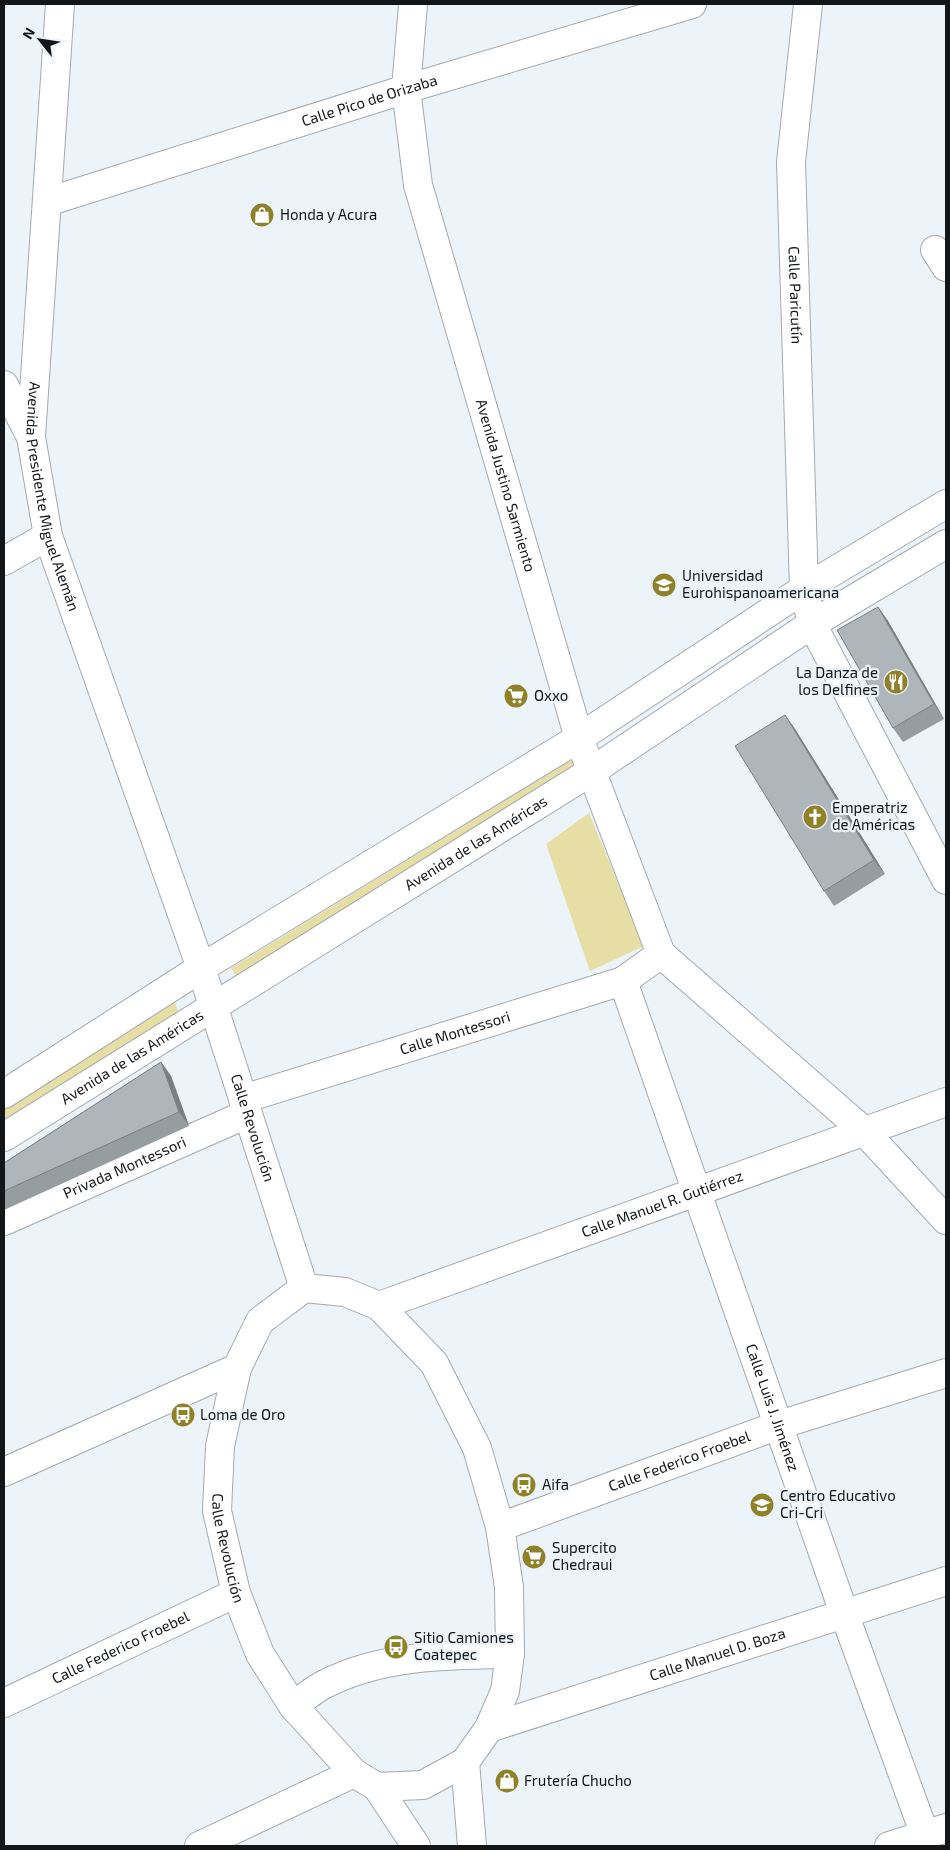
<svg xmlns="http://www.w3.org/2000/svg" width="950" height="1850" font-family="'Exo 2',sans-serif">
<rect width="100%" height="100%" fill="#ecf3f9"/>
<g fill="#e6dea5">
<path d="M581 754 590 768 240 982 231 968Z"/>
<path d="M589 813 644 946 590 971 546 844Z"/>
<path d="M175 1002 180 1019 4 1119V1100Z"/>
</g>
<g fill="none" stroke-linecap="round" stroke-linejoin="round">
<defs>
<g id="minor">
<path id="s1" d="M413 4 406 89 418 185 579 738 661 954 864 1131 946 1220"/>
<path id="s2" d="M808 4 791 162 804 589 812 624 946 880"/>
<path id="s3" d="M47 202 406 89 692 4"/>
<path d="M935 250 946 267"/>
<path d="M4 385 31 437"/>
<path d="M4 561 48 536"/>
<path id="s4" d="M201 968 304 1288"/>
<path id="s5" d="M623 981 844 1613 925 1835"/>
<path id="s6" d="M243 1099 623 981 661 954"/>
<path id="s7" d="M4 1221 247 1114"/>
<path id="s8" d="M379 1306 946 1102"/>
<path d="M4 1472 237 1368"/>
<path id="s9" d="M500 1527 779 1425 946 1373"/>
<path id="s10" d="M4 1703 236 1593"/>
<path d="M293 1706C303 1699 313 1690 325 1684 382 1655 447 1655 510 1654"/>
<path id="s11" d="M489 1728 946 1581"/>
<path d="M465 1762 472 1846"/>
<path id="s12" d="M377 1787 423 1785 465 1762 489 1728 505 1691 510 1654 509 1587 500 1527 477 1448 434 1363 379 1306 345 1292 304 1288 260 1321 237 1368 220 1446 217 1511 236 1593 260 1654 293 1706 354 1773 377 1787 416 1846"/>
<path d="M199 1846 354 1773"/>
<path d="M889 1846 946 1828"/>
</g>
<g id="major">
<path id="s13" d="M60 4 31 437 48 536 201 968"/>
<path d="M4 1094 201 968 579 738 804 589 946 504"/>
<path id="s14" d="M4 1137 592 771 812 624 946 544"/>
</g>
</defs>
<use href="#minor" stroke="#a3aaaf" stroke-width="30"/>
<use href="#major" stroke="#a3aaaf" stroke-width="30"/>
<use href="#minor" stroke="#fff" stroke-width="28"/>
<use href="#major" stroke="#fff" stroke-width="28"/>
</g>
<g fill="#969da1">
<path d="M878 607 888 621 944 719 903 742 893 728Z"/>
<path d="M785 715 795 729 885 874 834 906 824 891Z"/>
<path d="M161 1062 171 1076 189 1126 4 1210V1163Z"/>
</g>
<g fill="#7a7f83">
<path d="M878 607 888 621 944 719 934 704Z"/>
<path d="M785 715 795 729 885 874 874 860Z"/>
<path d="M161 1062 171 1076 189 1126 179 1112Z"/>
</g>
<g fill="#afb6bb" stroke="#7a7f83">
<path d="M878 607 934 704 893 728 837 630Z"/>
<path d="M785 715 874 860 824 891 735 746Z"/>
<path d="M161 1062 179 1112 4 1191V1163Z"/>
</g>
<defs>
<symbol id="shop-disc" viewBox="-11 -11 22 22"><circle r="9.5" fill="#8e8128" stroke="#ecf3f9"/><path d="M-5-2.5h2.3a2.7 3.5 0 0 1 5.4 0H5L5.5 6h-11ZM-1.5-2.5h3a1.5 2.3 0 0 0-3 0Z" fill="#fff"/></symbol>
<symbol id="university-disc" viewBox="-11 -11 22 22"><circle r="9.5" fill="#8e8128" stroke="#ecf3f9"/><path d="M0-5L7-2L0 1L-7-2ZM-4 1L0 2.5L4 1V4Q0 6-4 4Z" fill="#fff"/></symbol>
<symbol id="restaurant-disc" viewBox="-11 -11 22 22"><circle r="9.5" fill="#8e8128" stroke="#ecf3f9"/><path d="M-5-6h1v4h1v-4h1v4h1v-4h1v5L-1.5 .5V6h-2V.5L-5-1ZM5-6V6H3V1.5H1.5Q1.5-4 5-6Z" fill="#fff"/></symbol>
<symbol id="supermarket-disc" viewBox="-11 -11 22 22"><circle r="9.5" fill="#8e8128" stroke="#ecf3f9"/><path d="M-6-5.5h2.5l.6 2H6L4.5 2H-2.5L-4.4-4H-6ZM-1.5 3.2a1.3 1.3 0 1 0 .1 0ZM3 3.2a1.3 1.3 0 1 0 .1 0Z" fill="#fff"/></symbol>
<symbol id="church-disc" viewBox="-11 -11 22 22"><circle r="9.5" fill="#8e8128" stroke="#ecf3f9"/><path d="M-1.2-6h2.4v3.5h3.3v2.4h-3.3V6h-2.4V-.1h-3.3v-2.4h3.3Z" fill="#fff"/></symbol>
<symbol id="bus-disc" viewBox="-11 -11 22 22"><circle r="9.5" fill="#8e8128" stroke="#ecf3f9"/><path d="M-5-6H5V4H4V6H2V4H-2V6H-4V4H-5ZM-3.5-4V0h7V-4ZM-3.5 1.2v1.5H-2V1.2ZM2 1.2v1.5H3.5V1.2Z" fill="#fff"/></symbol>
<symbol id="school-disc" viewBox="-11 -11 22 22"><circle r="9.5" fill="#8e8128" stroke="#ecf3f9"/><path d="M0-5L7-2L0 1L-7-2ZM-4 1L0 2.5L4 1V4Q0 6-4 4Z" fill="#fff"/></symbol>
</defs>
<g fill-rule="evenodd">
<use href="#shop-disc" x="248" y="201" width="28" height="28"/>
<use href="#university-disc" x="650" y="571" width="28" height="28"/>
<use href="#restaurant-disc" x="882" y="668" width="28" height="28"/>
<use href="#supermarket-disc" x="502" y="682" width="28" height="28"/>
<use href="#church-disc" x="801" y="803" width="28" height="28"/>
<use href="#bus-disc" x="169" y="1401" width="28" height="28"/>
<use href="#bus-disc" x="510" y="1471" width="28" height="28"/>
<use href="#school-disc" x="748" y="1491" width="28" height="28"/>
<use href="#supermarket-disc" x="520" y="1543" width="28" height="28"/>
<use href="#bus-disc" x="382" y="1633" width="28" height="28"/>
<use href="#shop-disc" x="493" y="1767" width="28" height="28"/>
</g>
<g text-anchor="middle" stroke-width="4.5" stroke-linejoin="round" paint-order="stroke">
<g font-size="15" fill="#131618" stroke="#ecf3f9">
<text dy="5" stroke="none"><textPath href="#s3" startOffset="338">Calle Pico de Orizaba</textPath></text>
<text dy="5" stroke="none"><textPath href="#s2" startOffset="292">Calle Paricutín</textPath></text>
<text dy="5" stroke="none"><textPath href="#s1" startOffset="495">Avenida Justino Sarmiento</textPath></text>
<text dy="5" stroke="none"><textPath href="#s13" startOffset="496">Avenida Presidente Miguel Alemán</textPath></text>
<text dy="5" stroke="none"><textPath href="#s14" startOffset="556">Avenida de las Américas</textPath></text>
<text dy="5" stroke="none"><textPath href="#s6" startOffset="222">Calle Montessori</textPath></text>
<text dy="5" stroke="none"><textPath href="#s14" startOffset="151">Avenida de las Américas</textPath></text>
<text dy="5" stroke="none"><textPath href="#s4" startOffset="168">Calle Revolución</textPath></text>
<text dy="5" stroke="none"><textPath href="#s7" startOffset="132">Privada Montessori</textPath></text>
<text dy="5" stroke="none"><textPath href="#s8" startOffset="301">Calle Manuel R. Gutiérrez</textPath></text>
<text dy="5" stroke="none"><textPath href="#s5" startOffset="452">Calle Luis J. Jiménez</textPath></text>
<text dy="5" stroke="none"><textPath href="#s9" startOffset="191">Calle Federico Froebel</textPath></text>
<text dy="5" stroke="none"><textPath href="#s12" startOffset="966">Calle Revolución</textPath></text>
<text dy="5" stroke="none"><textPath href="#s10" startOffset="129">Calle Federico Froebel</textPath></text>
<text dy="5" stroke="none"><textPath href="#s11" startOffset="240">Calle Manuel D. Boza</textPath></text>
</g>
<g font-size="15" fill="#131618" stroke="#ecf3f9" text-anchor="start">
<text x="280" y="220">Honda y Acura</text>
<text x="682" y="581">Universidad<tspan x="682" dy="17">Eurohispanoamericana</tspan></text>
<text x="878" y="678" text-anchor="end">La Danza de<tspan x="878" dy="17">los Delfines</tspan></text>
<text x="534" y="701">Oxxo</text>
<text x="832" y="813">Emperatriz<tspan x="832" dy="17">de Américas</tspan></text>
<text x="200" y="1420">Loma de Oro</text>
<text x="542" y="1490">Aifa</text>
<text x="780" y="1501">Centro Educativo<tspan x="780" dy="17">Cri-Cri</tspan></text>
<text x="552" y="1553">Supercito<tspan x="552" dy="17">Chedraui</tspan></text>
<text x="414" y="1643">Sitio Camiones<tspan x="414" dy="17">Coatepec</tspan></text>
<text x="524" y="1786">Frutería Chucho</text>
</g>
</g>
<rect width="950" height="1850" fill="none" stroke="#131618" stroke-width="10"/>
<g transform="translate(40 40) rotate(300)" stroke="#ecf3f9" stroke-width="4" paint-order="stroke">
<path d="M0-4L9 19L0 12L-9 19Z" fill="#131618"/>
<text y="-8" font-size="14" font-weight="bold" text-anchor="middle" fill="#131618">N</text>
</g>
</svg>
